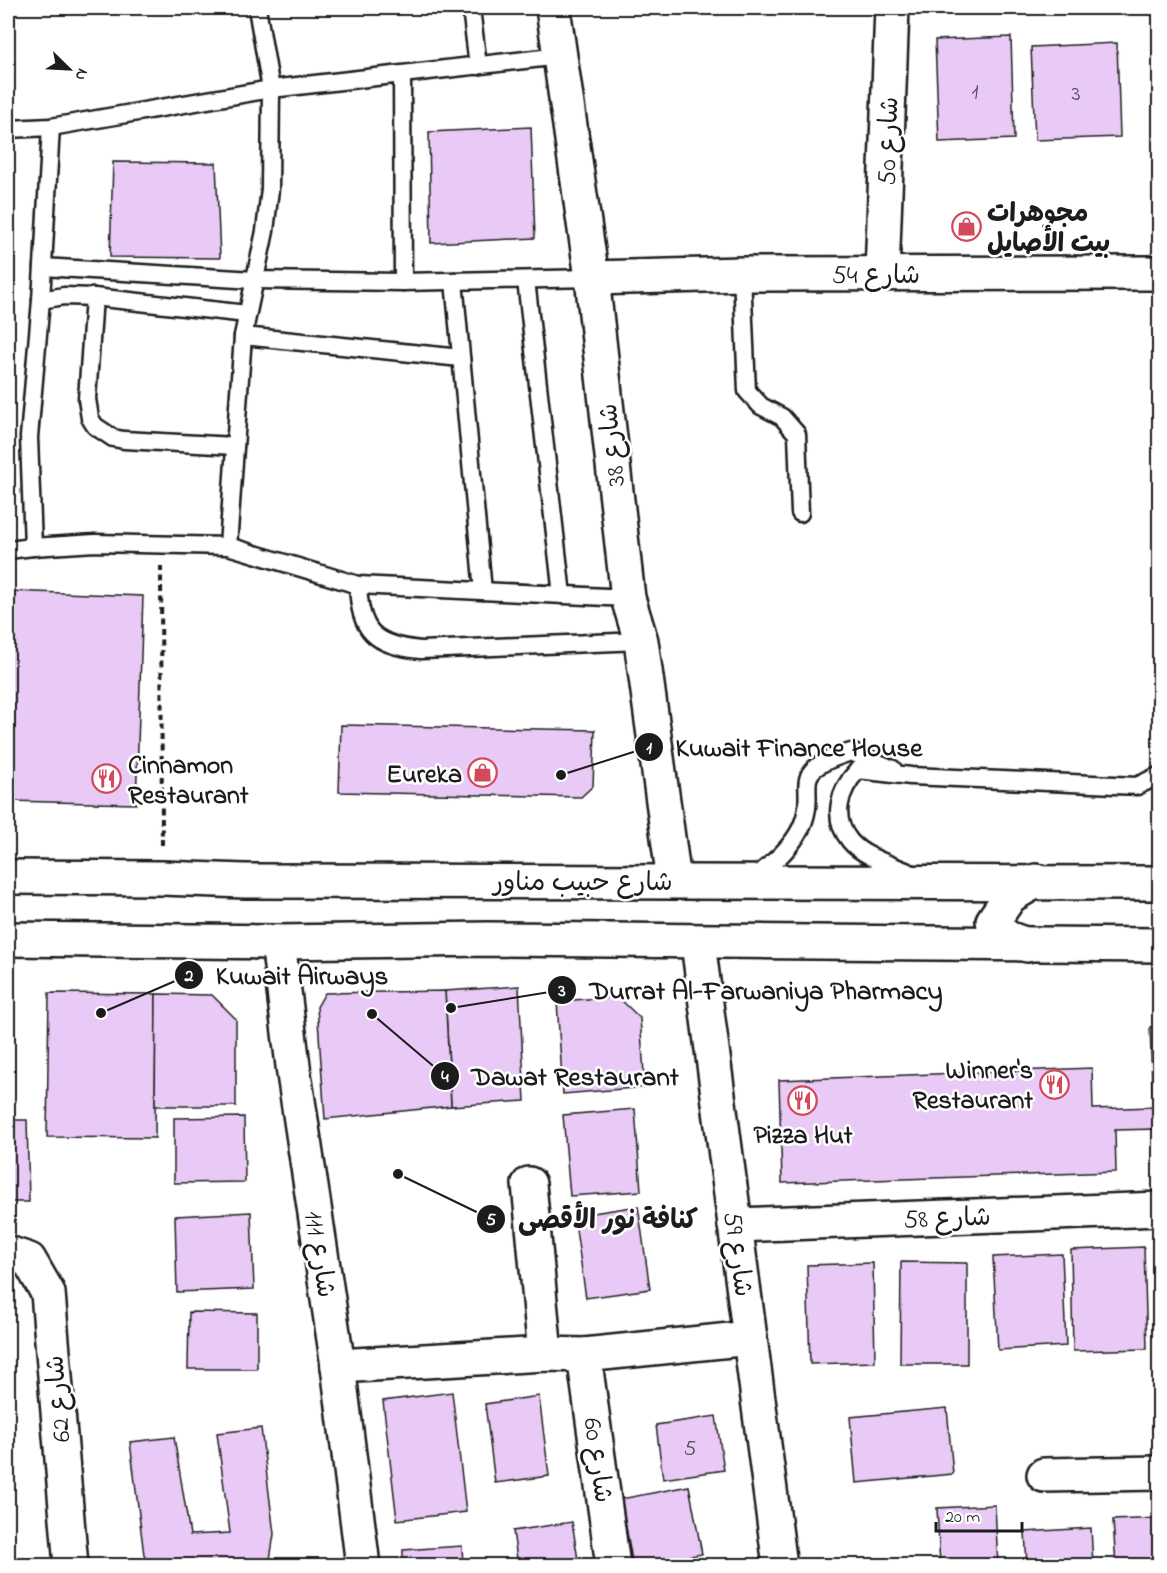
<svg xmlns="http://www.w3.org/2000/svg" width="1167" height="1573" font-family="'Indie Flower','Playpen Sans Arabic',sans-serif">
<rect width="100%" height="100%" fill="#fff"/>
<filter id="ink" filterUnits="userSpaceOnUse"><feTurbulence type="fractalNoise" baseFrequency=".0167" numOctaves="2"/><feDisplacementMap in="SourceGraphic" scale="12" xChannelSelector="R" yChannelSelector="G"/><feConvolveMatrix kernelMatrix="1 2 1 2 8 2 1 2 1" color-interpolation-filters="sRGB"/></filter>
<g filter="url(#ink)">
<g fill="#e9c9f5" stroke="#1c1c1c" stroke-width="1.5">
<path d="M1011 37 1014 139 939 142 935 40Z"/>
<path d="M1117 43 1120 137 1035 140 1031 47Z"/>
<path d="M531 127 535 238 431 243 429 132Z"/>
<path d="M113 162 216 163 220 258 110 257Z"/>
<path d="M8 591 143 596 136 804 8 801Z"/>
<path d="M341 725 595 730 593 786 581 797 339 792Z"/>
<path d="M519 986 525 1101 451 1106 445 991Z"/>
<path d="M445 991 451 1106 325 1119 317 1007 325 993Z"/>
<path d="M49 993 156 994 155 1138 47 1137Z"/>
<path d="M156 994 212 995 236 1019V1106H155Z"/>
<path d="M618 997 640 1018 645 1087 563 1094 557 1001Z"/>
<path d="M1150 1027H1160V1163L1158 1129 1115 1130 1116 1172 782 1183 779 1080 1092 1068 1093 1109 1153 1107Z"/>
<path d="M635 1109 641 1191 570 1196 563 1115Z"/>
<path d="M244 1117 245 1182 174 1183V1118Z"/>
<path d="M8 1120H27L29 1202H8Z"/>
<path d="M638 1206 650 1289 586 1298 574 1216Z"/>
<path d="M251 1212 254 1289 177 1292 175 1216Z"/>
<path d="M1144 1247 1147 1349 1073 1351 1071 1250Z"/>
<path d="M1062 1254 1066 1346 998 1350 993 1257Z"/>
<path d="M901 1262 967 1263V1364H900Z"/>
<path d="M873 1263 875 1362 810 1364 807 1265Z"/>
<path d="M189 1312 257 1313V1369H188Z"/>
<path d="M452 1392 466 1512 397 1520 383 1401Z"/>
<path d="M539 1396 549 1476 495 1483 485 1404Z"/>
<path d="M947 1408 953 1474 856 1483 850 1417Z"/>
<path d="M716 1416 724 1470 663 1479 656 1425Z"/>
<path d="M261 1428 274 1534 269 1566H149L144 1555 130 1442 174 1437 190 1535 230 1533 217 1433Z"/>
<path d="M689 1486 702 1554 633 1566 621 1499Z"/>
<path d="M995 1505 998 1566H940L937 1508Z"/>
<path d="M1160 1518V1566H1116L1113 1520Z"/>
<path d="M572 1522 579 1566H518L513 1531Z"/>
<path d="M1091 1528 1093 1566H1027L1025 1532Z"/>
<path d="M462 1546 463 1566H403V1550Z"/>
</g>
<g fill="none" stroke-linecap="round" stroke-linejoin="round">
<defs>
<g id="lane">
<path d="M471 8 478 66"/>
<path d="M402 75 403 282"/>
<path d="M51 127 41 300 29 437 33 547 95 543 228 546 358 585 628 598"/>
<path d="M8 129 51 127 271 89 560 56"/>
<path d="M43 267 254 280 403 282 592 278"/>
<path d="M742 274 747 391 761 406 782 417 797 434 800 513"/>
<path d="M526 280 562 595"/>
<path d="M454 281 483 591"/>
<path d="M94 297 247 314"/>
<path d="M41 300 64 296 94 297 87 399 90 418 95 426 113 438 124 440 235 446"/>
<path d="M243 336 461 358"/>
<path d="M228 546 243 336 265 231 270 189 271 89 257 8"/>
<path d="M8 550 33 547"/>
<path d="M358 585C360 632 374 645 421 650L641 641"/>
<path d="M915 875C896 866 864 858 850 841 831 818 839 790 858 770L911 776 1137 786 1160 775"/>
<path d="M753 879C771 864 790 850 801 828 821 785 782 773 851 752L893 769"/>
</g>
<g id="street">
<path d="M553 8 592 278 628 598 641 641 674 881"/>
<path d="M882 274 892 8"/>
<path d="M592 278 742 274 1160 273"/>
<path d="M278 942 294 1074 338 1366 363 1566"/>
<path d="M698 943 780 1566"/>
<path d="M529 1184 545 1354"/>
<path d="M735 1225 1160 1209"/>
<path d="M8 1253 29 1260 48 1293 71 1566"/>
<path d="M584 1355 613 1566"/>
<path d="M338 1366 545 1354 584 1355 750 1338"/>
<path d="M1044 1475 1160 1473"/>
</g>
<g id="secondary">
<path d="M8 877 162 878 245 881 1160 883"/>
<path d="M8 939 278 942 488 939 1160 945"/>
<path d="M1027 945 1005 937 993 921 1010 896 1036 881"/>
</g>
</defs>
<use href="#lane" stroke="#1c1c1c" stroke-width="21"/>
<use href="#street" stroke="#1c1c1c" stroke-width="38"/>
<use href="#secondary" stroke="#1c1c1c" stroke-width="38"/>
<path stroke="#1c1c1c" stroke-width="4" stroke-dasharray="6 4.5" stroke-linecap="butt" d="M161 566 162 847"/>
<use href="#lane" stroke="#fff" stroke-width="16"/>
<use href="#street" stroke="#fff" stroke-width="33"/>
<use href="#secondary" stroke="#fff" stroke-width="33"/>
</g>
</g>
<defs>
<symbol id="shop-ring" viewBox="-11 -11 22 22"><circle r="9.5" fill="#fff" stroke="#d1495b" stroke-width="1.5"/><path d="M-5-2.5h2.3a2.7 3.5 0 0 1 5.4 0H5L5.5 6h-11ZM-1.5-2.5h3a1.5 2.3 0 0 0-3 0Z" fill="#d1495b"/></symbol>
<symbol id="restaurant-ring" viewBox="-11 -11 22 22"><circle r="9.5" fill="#fff" stroke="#d1495b" stroke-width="1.5"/><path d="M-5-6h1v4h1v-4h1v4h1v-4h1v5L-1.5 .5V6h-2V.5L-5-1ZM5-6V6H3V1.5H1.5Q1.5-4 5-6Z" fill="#d1495b"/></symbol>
</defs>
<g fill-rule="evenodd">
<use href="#shop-ring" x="950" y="210" width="33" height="33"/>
<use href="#shop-ring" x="466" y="756" width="33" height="33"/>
<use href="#restaurant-ring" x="90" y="762" width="33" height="33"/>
<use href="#restaurant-ring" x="1038" y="1068" width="33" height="33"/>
<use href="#restaurant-ring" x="786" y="1084" width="33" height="33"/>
</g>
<g text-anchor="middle" stroke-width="5" stroke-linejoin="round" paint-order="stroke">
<g font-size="22" fill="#4f4752">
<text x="975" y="98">1</text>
<text x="1076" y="100">3</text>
<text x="690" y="1455">5</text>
</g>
<g font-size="26" fill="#1c1c1c" stroke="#fff">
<text transform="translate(887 141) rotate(-88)" y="9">شارع 50</text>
<text x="876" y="283">شارع 54</text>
<text transform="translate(611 445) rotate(-96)" y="9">شارع 38</text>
<text x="583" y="890">شارع حبيب مناور</text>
<text transform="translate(947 1217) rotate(-2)" y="9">شارع 58</text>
<text transform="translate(321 1254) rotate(81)" y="9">شارع 111</text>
<text transform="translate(739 1254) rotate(82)" y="9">شارع 59</text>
<text transform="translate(57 1399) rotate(-95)" y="9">شارع 62</text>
<text transform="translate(599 1460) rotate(82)" y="9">شارع 60</text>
</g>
<g font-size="26" font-weight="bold" fill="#1c1c1c" stroke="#fff" text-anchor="start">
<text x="987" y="221">مجوهرات<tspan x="987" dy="30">بيت الأصايل</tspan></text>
<text x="128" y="773">Cinnamon<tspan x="128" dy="30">Restaurant</tspan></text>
<text x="462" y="782" text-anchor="end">Eureka</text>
<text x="1033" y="1078" text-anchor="end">Winner's<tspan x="1033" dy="30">Restaurant</tspan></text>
<text x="803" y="1143" text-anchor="middle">Pizza Hut</text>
</g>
</g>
<path fill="none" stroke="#1c1c1c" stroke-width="2" d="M561 775L649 747M101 1013L189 975M451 1008L562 990M372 1014L445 1076M398 1174L491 1219"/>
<g fill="#1c1c1c" stroke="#fff" stroke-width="2">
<circle cx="561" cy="775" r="6"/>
<circle cx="101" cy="1013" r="6"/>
<circle cx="451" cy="1008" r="6"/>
<circle cx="372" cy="1014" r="6"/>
<circle cx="398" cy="1174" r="6"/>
<circle cx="649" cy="747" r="15"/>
<circle cx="189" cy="975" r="15"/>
<circle cx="562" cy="990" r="15"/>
<circle cx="445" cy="1076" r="15"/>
<circle cx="491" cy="1219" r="15"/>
</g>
<g font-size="18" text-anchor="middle" font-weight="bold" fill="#fff">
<text x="649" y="753">1</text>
<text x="189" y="981">2</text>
<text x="562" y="996">3</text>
<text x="445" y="1082">4</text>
<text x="491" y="1225">5</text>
</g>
<g font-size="27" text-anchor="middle" font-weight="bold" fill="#1c1c1c" stroke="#fff" stroke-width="5" stroke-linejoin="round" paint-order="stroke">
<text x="799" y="756">Kuwait Finance House</text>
<text x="302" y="984">Kuwait Airways</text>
<text x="766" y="999">Durrat Al-Farwaniya Pharmacy</text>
<text x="575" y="1085">Dawat Restaurant</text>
<text x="608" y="1228">كنافة نور الأقصى</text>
</g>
<rect width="1167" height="1573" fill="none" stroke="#fff" stroke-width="30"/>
<rect x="15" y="15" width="1137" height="1543" fill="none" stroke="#1c1c1c" stroke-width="2" filter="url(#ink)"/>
<g transform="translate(69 69) rotate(114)" stroke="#ffffff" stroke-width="4.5" paint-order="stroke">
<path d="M0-4.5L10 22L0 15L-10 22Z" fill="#1c1c1c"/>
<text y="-9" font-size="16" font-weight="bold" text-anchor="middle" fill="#1c1c1c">N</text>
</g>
<path d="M936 1522v9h86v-9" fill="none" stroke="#1c1c1c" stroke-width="3"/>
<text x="945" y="1522" font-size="18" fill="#1c1c1c" stroke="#ffffff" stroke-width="4.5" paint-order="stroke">20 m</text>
</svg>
